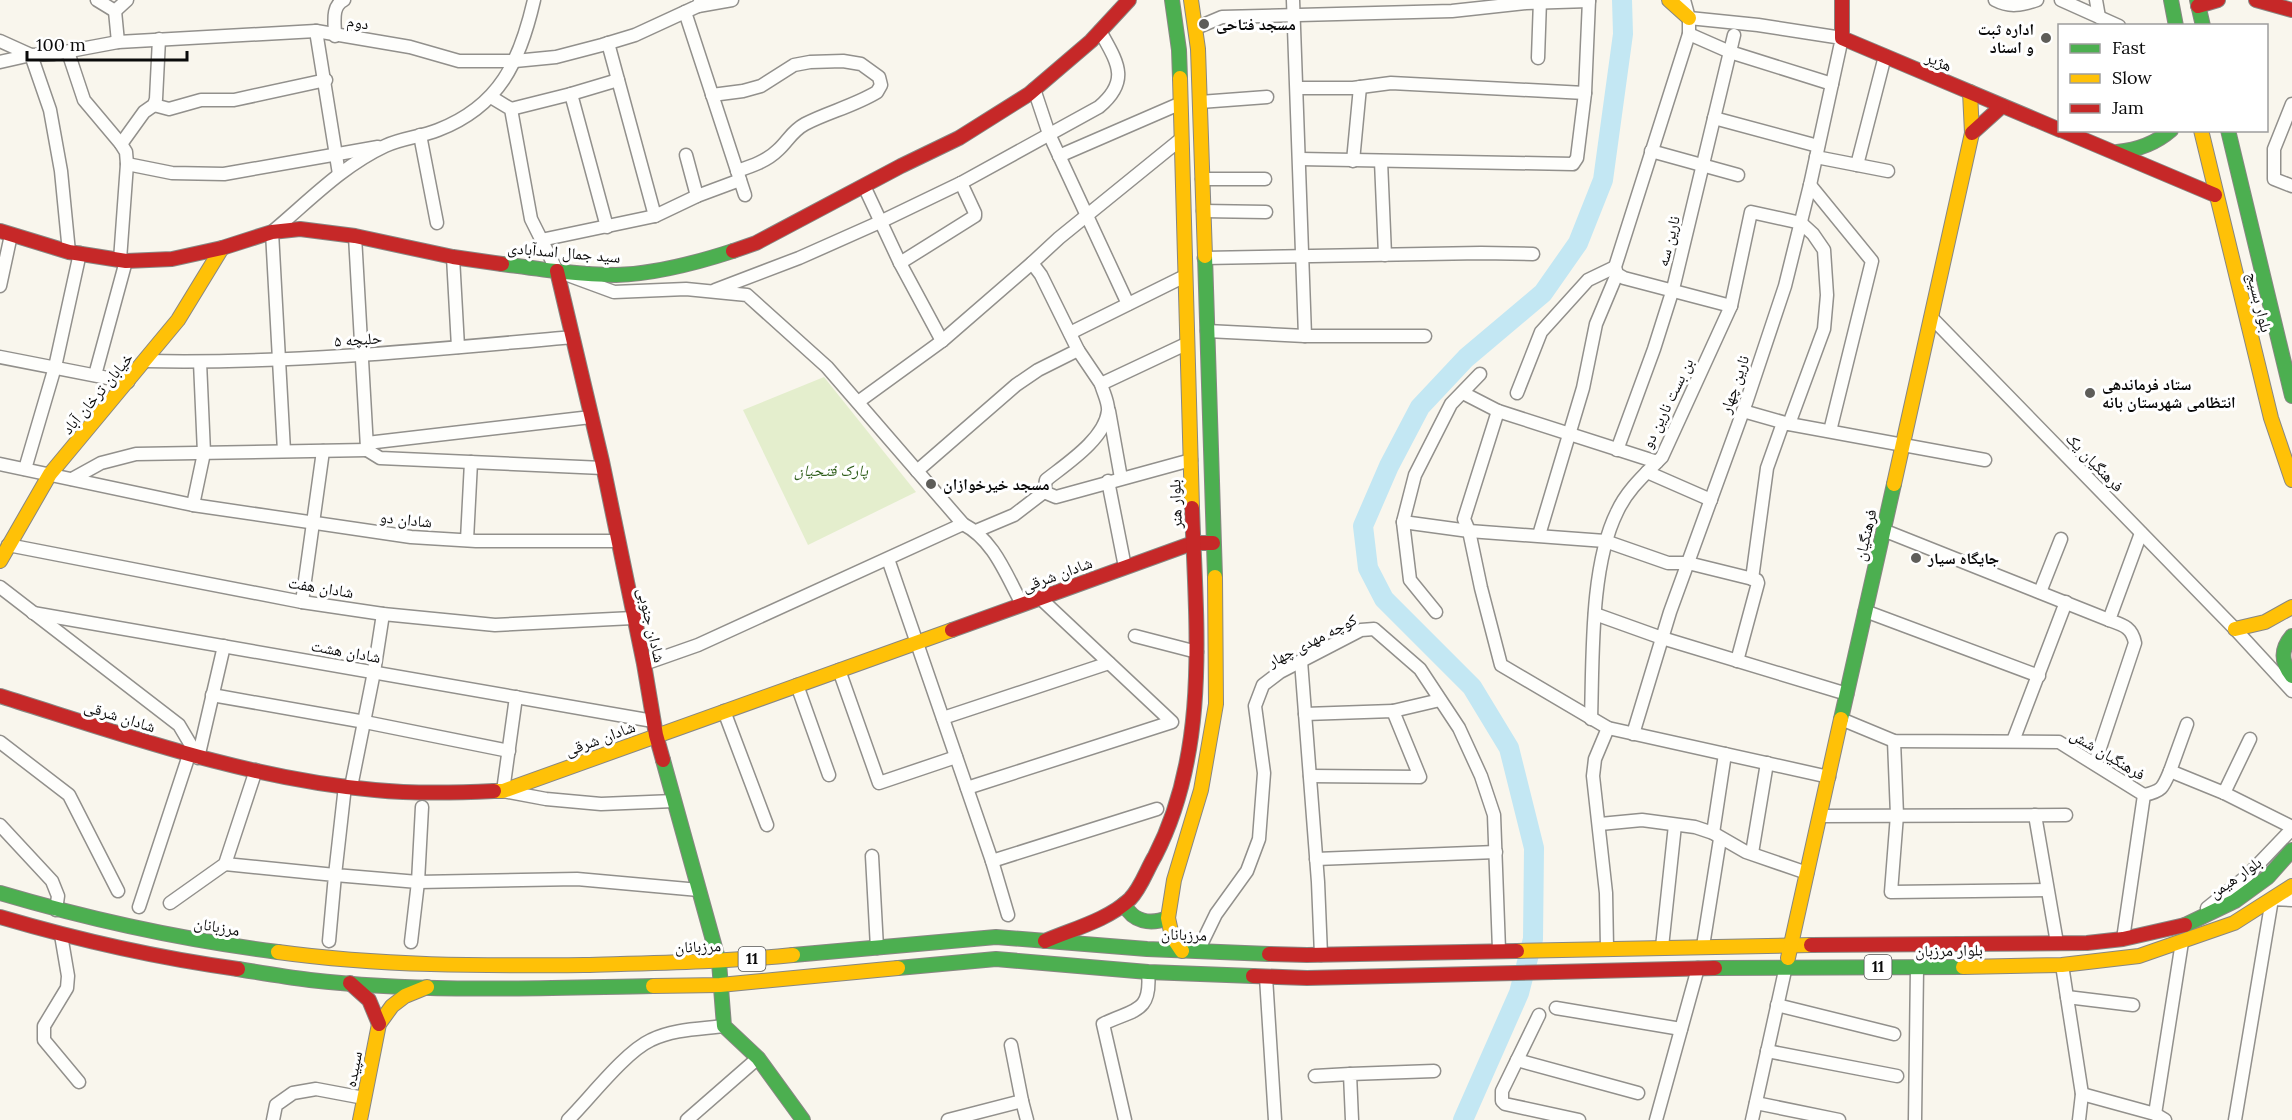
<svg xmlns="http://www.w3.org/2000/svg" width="2292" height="1120" font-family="Lora,'Noto Naskh Arabic',serif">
<rect width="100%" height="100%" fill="#f9f6ed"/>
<path fill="#e4eecd" d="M824 377 916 492 808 545 743 410Z"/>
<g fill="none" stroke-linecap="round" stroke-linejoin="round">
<path stroke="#c3e7f3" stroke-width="20" d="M1463 1120 1519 993 1533 939 1534 848 1509 748 1472 687 1384 599 1368 568 1363 526 1389 466 1420 407 1466 358 1543 293 1578 243 1603 180 1623 34 1622 0"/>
<defs>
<g id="street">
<path d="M97 0 115 11"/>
<path d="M1293 0 1305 336"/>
<path d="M1684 0 1689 18V34L1615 267 1617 274 1624 278 1731 306"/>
<path d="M1995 0C2010 8 2022 5 2037 0"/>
<path d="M2061 0 2119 26"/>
<path d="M2096 0 2099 17"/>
<path d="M698 6 732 0"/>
<path d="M115 11 118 42"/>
<path d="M115 11 127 0"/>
<path d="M685 12 745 195"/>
<path d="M1196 28 1222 17 1452 11 1526 3 1589 1"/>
<path d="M316 31 339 174"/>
<path d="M1689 34 1730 52 1832 84"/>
<path d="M335 36C335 23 331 6 344 0"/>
<path d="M0 41 31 55 54 54 118 42 316 31 410 47 459 61H515L556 57 602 45 635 35 698 6 701 0"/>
<path d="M608 43 655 216"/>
<path d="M68 52 84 100 121 144 126 152 127 164 120 260"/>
<path d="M1538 58 1540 0"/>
<path d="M0 62 31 55 50 110 61 171 69 252"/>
<path d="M1297 88H1353L1391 83 1585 93"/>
<path d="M1034 89 1049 134 1128 304"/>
<path d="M571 94 618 80"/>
<path d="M712 95 743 91 761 86 794 65 810 62 843 61 861 64 879 77 881 85 877 92C854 106 828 112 805 124 792 131 788 141 778 150 767 161 752 166 737 171"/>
<path d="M491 97 511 109 531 219 557 271 614 292 686 289 747 295 827 367 963 524C994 540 1006 575 1022 604"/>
<path d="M1200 102 1267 97"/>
<path d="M2292 104 2274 149V179L2292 186"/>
<path d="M154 105 169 109 201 100H234L326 80"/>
<path d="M511 109 571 94 607 227"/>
<path d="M1714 118 1818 146"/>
<path d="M420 135 437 223"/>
<path d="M121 144 144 112 154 105 156 99 159 39"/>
<path d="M1651 151 1738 175"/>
<path d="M686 155 697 196"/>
<path d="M1059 156 1179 104"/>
<path d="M1816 157 1888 171"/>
<path d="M1300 159 1573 164 1577 158 1585 93 1589 0"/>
<path d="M1353 161 1360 87"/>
<path d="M1381 161 1385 255"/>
<path d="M127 164 172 173 224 174 378 147"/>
<path d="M1857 165 1885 56"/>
<path d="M1202 179H1265"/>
<path d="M1810 185 1872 261 1830 431"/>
<path d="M864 186 900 263 942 341"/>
<path d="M1203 211 1266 212"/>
<path d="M355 236 367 448"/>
<path d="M541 240 655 216 697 196 740 180"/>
<path d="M453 257 458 347"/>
<path d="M1204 258 1481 253 1533 254"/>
<path d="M900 263 975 216V213L961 183"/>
<path d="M1032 263 1041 275 1078 350 1101 384 1186 344"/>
<path d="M0 286 11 235"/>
<path d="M715 290 799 258 880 222 961 183 1099 107C1131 80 1117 62 1100 31"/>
<path d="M1931 317 2235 629 2292 691"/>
<path d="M1207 331 1305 336H1425"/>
<path d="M1070 333 1185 276"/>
<path d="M0 357 128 382"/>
<path d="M145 361C288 364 430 350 572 337"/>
<path d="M95 375 126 261"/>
<path d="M1463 393 1498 411 1657 462 1662 457 1731 306 1751 212 1801 223 1813 234 1824 250 1827 295 1824 329 1789 424"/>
<path d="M1517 393 1541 332 1588 280 1615 267"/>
<path d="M858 402 942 341 1032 263 1059 238 1181 139"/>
<path d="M1109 411 1121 478"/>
<path d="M1498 411 1464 519 1469 531 1481 588 1501 665 1608 728 1829 777"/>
<path d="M1743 411 1789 424 1985 460"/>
<path d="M367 443 591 417"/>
<path d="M367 450 380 458 603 468"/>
<path d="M1617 450 1654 349 1673 289 1734 35"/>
<path d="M284 451 272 232C308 202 342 166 385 146 402 138 421 137 438 130 500 106 520 61 534 0"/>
<path d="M0 464 193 505 411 537 476 541H617"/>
<path d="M25 469 55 367 80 253"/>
<path d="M917 471 1016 385 1038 370 1078 350"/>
<path d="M1647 472 1711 500"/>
<path d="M72 479 101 463 136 454 367 450"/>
<path d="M1108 481 1125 567"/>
<path d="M1044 492 1056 497 1191 460"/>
<path d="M193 505 204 453 200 362"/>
<path d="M1403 522 1469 531 1605 541 1668 563H1688L1757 580 1758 583 1737 661"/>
<path d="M1883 530 2109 620"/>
<path d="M976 531 1014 515 1044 492 1046 480C1066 464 1105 439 1108 411 1109 403 1103 392 1101 384"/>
<path d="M1539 535 1583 388 1596 324 1617 274"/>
<path d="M467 540 471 462"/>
<path d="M8 545 302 602 383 614 495 625 633 618"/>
<path d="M888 559 992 861 1008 915"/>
<path d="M1752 579 1767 468 1783 423"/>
<path d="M0 587 179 725 198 757"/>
<path d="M2040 592 2061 539"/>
<path d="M302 602 323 451"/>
<path d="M1865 611 2039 676"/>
<path d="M1436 612 1410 580 1403 522 1415 475 1451 404 1480 374"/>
<path d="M33 613 653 721"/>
<path d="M1595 614 1662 638 1847 694"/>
<path d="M1135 636 1197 652"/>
<path d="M1301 661 1318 882 1321 955"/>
<path d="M644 664 698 645 963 524"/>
<path d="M839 670 879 783 956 757"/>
<path d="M797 685 829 775"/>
<path d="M212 695 365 722 509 751"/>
<path d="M516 697 503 791 546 799 601 804 674 801"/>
<path d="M724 711 767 825"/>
<path d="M1393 711 1440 700"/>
<path d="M1305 714 1393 711 1420 777 1310 776"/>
<path d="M943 718 1109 663"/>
<path d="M1591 719C1593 658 1590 566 1617 512 1626 492 1642 477 1657 462"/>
<path d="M1841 719 1894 741 2059 742 2144 795 2123 939"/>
<path d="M1633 734 1670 612 1746 403 1785 286 1810 185 1842 38 1758 25 1689 18"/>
<path d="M1894 741 1897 815 1891 892 2047 890"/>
<path d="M2013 741 2066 602"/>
<path d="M0 742 69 795 118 891"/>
<path d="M198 758 224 646"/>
<path d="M2095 763 2135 643C2132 627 2123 625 2109 620L2141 533"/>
<path d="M2170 771 2187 724"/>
<path d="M345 786 335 875 418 882 411 942"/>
<path d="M351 787 374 672 383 614"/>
<path d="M967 788 1172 722 1040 598"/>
<path d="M2224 793 2250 739"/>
<path d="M2144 795C2162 791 2163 788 2170 771L2224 793 2292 827"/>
<path d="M422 807 418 882 577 879 699 890"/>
<path d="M2035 815 2057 943"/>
<path d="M1820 816 2066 815"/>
<path d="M1600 824 1642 820 1695 827 1713 833 1746 852 1807 873"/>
<path d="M0 825 52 881 58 896 56 910"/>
<path d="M1713 833 1725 754"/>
<path d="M1752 853 1767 763"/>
<path d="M872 856 877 948"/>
<path d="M1316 859 1496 852"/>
<path d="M992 861 1157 809"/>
<path d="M225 864 335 875 329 941"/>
<path d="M170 903 225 864 256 770"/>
<path d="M139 907 189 755"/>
<path d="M2207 908 2247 876 2292 829"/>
<path d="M61 935 68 976 67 988 44 1026V1040L79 1082"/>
<path d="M1703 946 1720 839"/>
<path d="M1662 947 1675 825"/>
<path d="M1607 948 1606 893 1593 776 1595 759 1608 728"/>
<path d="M1198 951 1216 914 1247 871 1259 839 1264 773 1255 706 1263 685 1280 672 1361 630 1374 629 1420 669 1459 728 1481 776 1494 815 1499 950"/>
<path d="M2062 965 2082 1094 2079 1120"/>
<path d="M1266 977 1275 1120"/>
<path d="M2067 997 2133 1005"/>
<path d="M1777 1005 1894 1034"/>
<path d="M1556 1008 1681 1029"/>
<path d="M1539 1015 1502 1091V1101L1505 1104 1579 1120"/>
<path d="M1767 1051 1897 1076"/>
<path d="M1517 1060 1638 1093"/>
<path d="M1315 1076 1350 1074"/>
<path d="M2082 1094 2155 1114 2165 1120"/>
<path d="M1022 1101 1027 1120"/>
<path d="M1756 1103 1839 1120"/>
<path d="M2155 1114 2182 942"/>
<path d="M273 1120 276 1105 293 1093 316 1089 364 1098"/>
<path d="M568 1120C590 1098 625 1052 651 1040 673 1029 700 1029 724 1026"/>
<path d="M687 1120 758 1058"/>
<path d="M948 1120 1022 1101 1011 1045"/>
<path d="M1125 1120 1103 1024C1133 1009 1152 1014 1148 972"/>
<path d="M1352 1120 1350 1074 1434 1071"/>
<path d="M1656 1120 1698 968"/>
<path d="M1752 1120 1786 966"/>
<path d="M1915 1120 1917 968"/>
<path d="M2235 1120 2272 899 2292 900"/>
</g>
<g id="fast">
<path d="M1172 0 1179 50 1180 78"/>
<path d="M2171 0 2176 26"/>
<path d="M2197 0 2203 26"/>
<path d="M2228 130 2292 396"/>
<path d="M2117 152C2138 150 2155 144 2171 130"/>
<path d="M1205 256 1215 577"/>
<path d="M502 264C539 269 578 275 616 275 656 274 696 263 733 251"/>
<path d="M2292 636C2280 650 2281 662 2292 676"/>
<path d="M1841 719 1894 484"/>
<path d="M663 760 719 962 724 1026 758 1058 803 1120"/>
<path d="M0 893C91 920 184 940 278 952"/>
<path d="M1124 904C1133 922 1150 925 1168 918"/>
<path d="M2185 925 2235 901 2268 877 2292 850"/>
<path d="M793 955 996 937 1147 949 1269 954"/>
<path d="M898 968 996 959 1148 972 1253 976"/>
<path d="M1715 968 1963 967"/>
<path d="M238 969C262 973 286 977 310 980 424 993 539 988 653 986"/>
</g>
<g id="slow">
<path d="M1191 0 1198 49 1205 256"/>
<path d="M1669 0 1689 18"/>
<path d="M1180 78 1192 508"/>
<path d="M2201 130 2271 418 2292 480"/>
<path d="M1894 484 1972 133 1970 92"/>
<path d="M0 561 50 474 178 320 222 248"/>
<path d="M2235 629 2265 622 2292 607"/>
<path d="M494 791H503L952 630"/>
<path d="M1182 951 1172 936 1168 918 1174 880 1201 790 1216 704 1215 577"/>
<path d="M1517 951 1811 945"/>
<path d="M278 952C380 966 482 966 584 965 654 963 723 962 793 955"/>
<path d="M1788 958 1841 719"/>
<path d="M1963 967 2062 965 2139 956 2234 923 2292 886"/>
<path d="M653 986 720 985 898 968"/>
<path d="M360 1120 379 1024 392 1006 405 996 427 987"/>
</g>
<g id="jam">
<path d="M1842 0V38L2060 130"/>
<path d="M2256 0 2292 10"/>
<path d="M2198 6 2218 0"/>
<path d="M2061 130 2215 195"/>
<path d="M1972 133 2002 106"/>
<path d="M0 231 69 252 126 261 172 259 222 248 272 232 300 229 355 236 453 257 502 264"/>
<path d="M733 251 756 243 901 166 959 138 1029 94 1091 41 1129 0"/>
<path d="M557 271 602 461 644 664 656 735 663 760"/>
<path d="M952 630 1193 543H1213"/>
<path d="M0 696C122 734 247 779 375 790 415 794 454 793 494 791"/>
<path d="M0 917C78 940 157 958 238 969"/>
<path d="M1045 941C1073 929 1108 920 1130 899 1141 888 1147 869 1155 856 1210 749 1196 625 1192 508"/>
<path d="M1811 945 2087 943 2123 939 2185 925"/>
<path d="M1269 954 1307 955 1517 951"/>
<path d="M1253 976 1307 978 1715 968"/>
<path d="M350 983 369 1000 379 1024"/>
</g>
</defs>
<use href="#street" stroke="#92908c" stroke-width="15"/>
<use href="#fast" stroke="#888783" stroke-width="16"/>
<use href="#slow" stroke="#888783" stroke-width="16"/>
<use href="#jam" stroke="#888783" stroke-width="16"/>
<use href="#street" stroke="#fefefc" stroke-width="12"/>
<use href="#fast" stroke="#4caf50" stroke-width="14"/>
<use href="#slow" stroke="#ffc107" stroke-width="14"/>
<use href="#jam" stroke="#c62828" stroke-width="14"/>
</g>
<g fill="#5e5d59" stroke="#fff" stroke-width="2">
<circle cx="1204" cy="24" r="6"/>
<circle cx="2046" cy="38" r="6"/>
<circle cx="2090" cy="393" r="6"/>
<circle cx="931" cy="484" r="6"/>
<circle cx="1916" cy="558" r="6"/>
</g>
<g text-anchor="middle" stroke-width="6" stroke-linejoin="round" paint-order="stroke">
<g fill="#fff" stroke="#545454" stroke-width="1.5">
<rect x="738.5" y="947" width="27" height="24" rx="4.5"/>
<rect x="1864.5" y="955" width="27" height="24" rx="4.5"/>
</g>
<g font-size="15" font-weight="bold" fill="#0a0a0a">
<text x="752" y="964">11</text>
<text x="1878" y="972">11</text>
</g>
<g font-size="16" fill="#0a0a0a" stroke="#fff">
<text transform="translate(358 22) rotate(9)" y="6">دوم</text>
<text transform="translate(1939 61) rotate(23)" y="6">هژیر</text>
<text transform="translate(1668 241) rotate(-76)" y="6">نارین سه</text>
<text transform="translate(564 252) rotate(5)" y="6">سید جمال اسدآبادی</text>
<text transform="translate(2260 302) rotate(76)" y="6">بلوار بسیج</text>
<text transform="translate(358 339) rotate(-4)" y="6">حلبچه ۵</text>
<text transform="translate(1734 384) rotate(-71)" y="6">نارین چهار</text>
<text transform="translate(97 393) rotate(-50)" y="6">خیابان ترخان آباد</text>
<text transform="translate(1667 403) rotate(-64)" y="6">بن بست نارین دو</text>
<text transform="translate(2095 462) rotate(46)" y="6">فرهنگیان یک</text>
<text transform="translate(1175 504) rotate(-92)" y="6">بلوار هنر</text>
<text transform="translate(406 519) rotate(6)" y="6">شادان دو</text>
<text transform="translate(1865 535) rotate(-77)" y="6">فرهنگیان</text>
<text transform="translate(1057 574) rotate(-20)" y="6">شادان شرقی</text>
<text transform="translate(321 587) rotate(9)" y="6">شادان هفت</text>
<text transform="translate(652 625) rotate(77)" y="6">شادان جنوبی</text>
<text transform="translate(1312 640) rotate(-27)" y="6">کوچه مهدی چهار</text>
<text transform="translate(346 651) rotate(10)" y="6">شادان هشت</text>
<text transform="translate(120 716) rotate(17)" y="6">شادان شرقی</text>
<text transform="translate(600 738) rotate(-20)" y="6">شادان شرقی</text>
<text transform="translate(2108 754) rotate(31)" y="6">فرهنگیان شش</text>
<text transform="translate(2235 877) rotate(-35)" y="6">بلوار هیمن</text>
<text transform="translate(217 926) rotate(10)" y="6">مرزبانان</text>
<text transform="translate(1184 934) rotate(2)" y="6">مرزبانان</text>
<text transform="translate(698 946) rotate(-2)" y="6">مرزبانان</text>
<text transform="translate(1949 950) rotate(-1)" y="6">بلوار مرزبان</text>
<text transform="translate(353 1069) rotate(-79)" y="6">سپیده</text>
</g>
<g font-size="16" font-weight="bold" fill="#0a0a0a" stroke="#fff" text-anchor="start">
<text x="1216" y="30">مسجد فتاحی</text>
<text x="2034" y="35" text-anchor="end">اداره ثبت<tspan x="2034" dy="18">و اسناد</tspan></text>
<text x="2102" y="390">ستاد فرماندهی<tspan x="2102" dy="18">انتظامی شهرستان بانه</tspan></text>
<text x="943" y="490">مسجد خیرخوازان</text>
<text x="1928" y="564">جایگاه سیار</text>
</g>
<g font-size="16" font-style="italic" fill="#305f1c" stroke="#fff">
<text x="831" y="476">پارک فتحیان</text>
</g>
</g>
<rect x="2058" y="24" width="210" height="108" fill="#ffffff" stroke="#9d9d9d" stroke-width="1.5"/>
<rect x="2070" y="44" width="30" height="9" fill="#4caf50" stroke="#9d9d9d" stroke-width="1.5"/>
<text x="2112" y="54" font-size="18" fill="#0a0a0a">Fast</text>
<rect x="2070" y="74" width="30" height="9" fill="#ffc107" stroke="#9d9d9d" stroke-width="1.5"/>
<text x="2112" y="84" font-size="18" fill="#0a0a0a">Slow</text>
<rect x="2070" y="104" width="30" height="9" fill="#c62828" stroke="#9d9d9d" stroke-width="1.5"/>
<text x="2112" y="114" font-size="18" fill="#0a0a0a">Jam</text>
<path d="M27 51v9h160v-9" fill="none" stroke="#0a0a0a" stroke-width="3"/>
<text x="36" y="51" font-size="18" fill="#0a0a0a" stroke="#ffffff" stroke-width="4.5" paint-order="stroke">100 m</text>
</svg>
